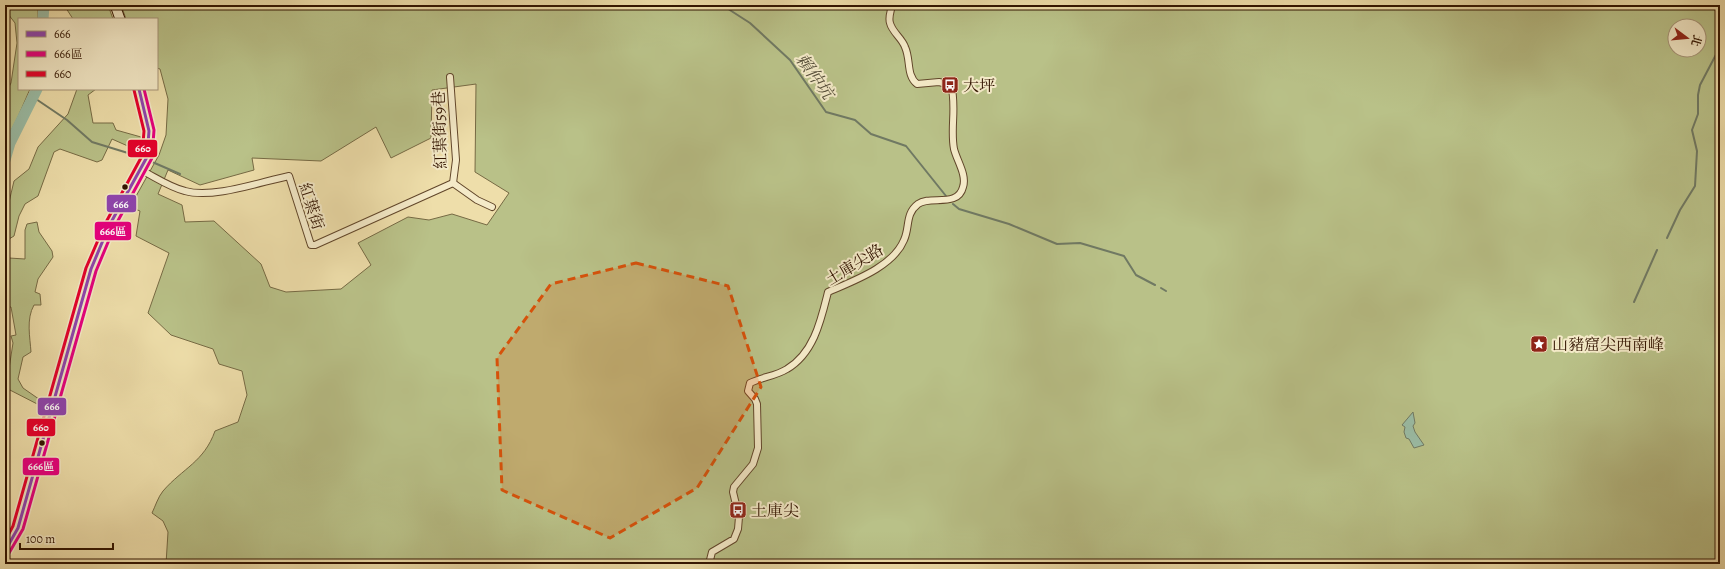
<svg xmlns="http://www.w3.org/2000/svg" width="1725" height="569" font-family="Alegreya,'Noto Serif TC',serif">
<rect width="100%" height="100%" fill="#eedeaa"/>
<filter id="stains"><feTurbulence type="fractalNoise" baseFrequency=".005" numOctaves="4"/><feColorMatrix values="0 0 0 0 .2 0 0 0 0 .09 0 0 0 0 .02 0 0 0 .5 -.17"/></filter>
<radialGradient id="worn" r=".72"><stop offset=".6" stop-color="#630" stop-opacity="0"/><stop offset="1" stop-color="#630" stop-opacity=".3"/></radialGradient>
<g fill="#b9c188" stroke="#766a44" fill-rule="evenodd">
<path d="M5 5H38V19H19V89H30L17 119 5 142V94L11 83 17 43 15 23 5 10Z"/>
<path d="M64 5H108L113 19H73Z"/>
<path d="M121 5H1720V564H166L168 532 163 521 152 513C155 507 158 497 163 491 183 468 204 462 215 431L238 422 247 395 242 371 219 364 213 349 171 335 148 313 169 253 136 236 140 211 130 207 159 155 166 135 168 99 160 69 157 68V19H126ZM1675 26H1699V50H1675ZM476 84 475 172 509 193 487 225 452 214 429 220 408 217 358 243 371 265 341 289 286 292 270 287 261 264 214 221 185 222 182 205 158 194 168 170 200 185 254 170 252 158 321 161 376 127 391 158 431 138 432 90Z"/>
<path d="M77 89H96L88 95 93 123H113L116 130 141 137 142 143 139 150 130 147 112 139 102 160 97 162 60 149 54 152 38 196 25 204 19 216 14 236 9 239 5 238V219L14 181 29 169 38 147 68 114Z"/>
<path d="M37 222 39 232 52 251 53 257 38 279 35 292 40 294 41 305H34C26 319 30 337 31 352L23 357 18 379 23 388 46 404 45 408 6 388 13 343 11 336 16 335 11 307H7L9 258 25 259V230L27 224Z"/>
</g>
<path fill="#9abca5" stroke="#707963" d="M1413 412 1415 423 1413 426 1415 432 1424 445 1414 448 1409 439 1406 438 1404 432 1405 427 1402 425Z"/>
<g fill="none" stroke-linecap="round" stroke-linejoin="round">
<g stroke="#707963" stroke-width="2">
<path d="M722 5 750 23 790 60 826 112 855 120 871 134 906 146 946 196"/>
<path d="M1710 5 1715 9 1720 22"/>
<path d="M33 97 67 120 92 142 141 157"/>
<path d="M150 161 180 174"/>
<path d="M953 204 959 209 1009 224 1057 244 1080 243 1124 256 1136 275 1155 285"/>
<path d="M1667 238 1680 210 1695 186 1697 151 1692 130 1698 114V95L1700 85 1720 47"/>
<path d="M1161 288 1166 291"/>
<path d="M1634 302 1657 250"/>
</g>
<g stroke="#9abca5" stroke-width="11">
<path d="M43 19 44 5"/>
<path d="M5 160 10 143 37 89"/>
</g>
<defs>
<g id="minor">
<path d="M450 77 456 160 453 183"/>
<path d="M141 170C155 177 169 187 185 191 213 199 260 182 289 176L311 245H315L453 183"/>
<path d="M453 183 477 200 492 207"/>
<path d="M711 564 710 560 712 552 734 539 738 529 739 517 733 492 734 487 753 464 758 448 757 404 755 399 748 391 750 383C762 377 776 376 787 369 814 353 821 320 828 292 853 281 893 267 904 240 910 227 905 214 918 204 930 195 958 208 963 187 967 175 957 161 954 149 950 128 957 106 951 85L939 82 917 84C906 75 911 60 905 47 902 38 892 32 890 23 888 17 891 11 892 5"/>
</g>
<g id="secondary">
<path d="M115 5 120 19"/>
<path d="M5 551 18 528 22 513 91 269 109 226 147 157 149 131 139 89"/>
</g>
</defs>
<use href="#minor" stroke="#61462a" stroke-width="8"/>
<use href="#secondary" stroke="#321400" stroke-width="11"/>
<use href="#minor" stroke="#f4eac8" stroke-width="6"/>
<use href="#secondary" stroke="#f4eac8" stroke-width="9"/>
<defs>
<path id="bus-1" d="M5 551 18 528 91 269 109 226 147 157 149 131 139 89"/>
<path id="bus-2" d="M9 553 23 529 96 271 114 228 152 158 154 130 144 89"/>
<path id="bus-3" d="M5 541 13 526 86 268 105 224 142 156 144 131 134 90"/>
</defs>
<use href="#bus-1" stroke="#f4eac8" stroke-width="6"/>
<use href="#bus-2" stroke="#f4eac8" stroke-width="6"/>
<use href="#bus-3" stroke="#f4eac8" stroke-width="6"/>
<use href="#bus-1" stroke="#8e44ad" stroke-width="3"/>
<use href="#bus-2" stroke="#e5007d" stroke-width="3"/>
<use href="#bus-3" stroke="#e4002b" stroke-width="3"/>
</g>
<path fill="#d6520b" fill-opacity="0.2" stroke="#d6520b" stroke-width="3" stroke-dasharray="8 5" stroke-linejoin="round" d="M636 263 728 286 761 387 697 488 610 538 502 490 497 358 551 284Z"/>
<defs>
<symbol id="bus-square" viewBox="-11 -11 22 22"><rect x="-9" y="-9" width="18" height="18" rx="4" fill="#8f2418" stroke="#f4eac8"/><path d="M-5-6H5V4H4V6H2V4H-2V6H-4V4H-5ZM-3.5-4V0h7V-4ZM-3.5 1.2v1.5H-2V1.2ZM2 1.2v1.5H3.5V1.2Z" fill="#fff"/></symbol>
<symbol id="sight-square" viewBox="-11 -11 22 22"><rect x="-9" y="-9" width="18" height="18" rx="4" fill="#8f2418" stroke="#f4eac8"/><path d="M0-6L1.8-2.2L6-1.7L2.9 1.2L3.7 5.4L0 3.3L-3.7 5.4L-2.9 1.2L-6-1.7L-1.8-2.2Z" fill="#fff"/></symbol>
</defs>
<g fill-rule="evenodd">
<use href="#bus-square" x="940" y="75" width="20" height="20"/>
<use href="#sight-square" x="1529" y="334" width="20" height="20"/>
<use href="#bus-square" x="728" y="500" width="20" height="20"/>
</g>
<g fill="#321400" stroke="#f4eac8" stroke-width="1.5">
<circle cx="125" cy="187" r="3.5"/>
<circle cx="42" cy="443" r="3.5"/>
</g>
<g text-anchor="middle" stroke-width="4" stroke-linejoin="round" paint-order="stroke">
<g font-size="16" fill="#321400" stroke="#f4eac8" text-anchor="start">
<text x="963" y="91">大坪</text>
<text x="1552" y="350">山豬窟尖西南峰</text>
<text x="751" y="516">土庫尖</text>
</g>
<g font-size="16" fill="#321400" stroke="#f4eac8">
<text transform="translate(439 130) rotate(-92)" y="6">紅葉街59巷</text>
<text transform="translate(312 206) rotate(72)" y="6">紅葉街</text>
<text transform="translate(854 264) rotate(-31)" y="6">土庫尖路</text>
</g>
<g font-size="17" font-style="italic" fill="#564f3a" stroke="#f4eac8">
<text transform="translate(815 76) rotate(54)" y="6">賴仲坑</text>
</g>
</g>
<g stroke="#f4eac8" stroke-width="1.5">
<rect x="127" y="139" width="31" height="19" rx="4" fill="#e4002b"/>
<rect x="106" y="194" width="31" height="19" rx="4" fill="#8e44ad"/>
<rect x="94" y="221" width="38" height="20" rx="4" fill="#e5007d"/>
<rect x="37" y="397" width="30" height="19" rx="4" fill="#8e44ad"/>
<rect x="26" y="418" width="30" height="19" rx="4" fill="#e4002b"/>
<rect x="22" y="457" width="38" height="19" rx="4" fill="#e5007d"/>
</g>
<g font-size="11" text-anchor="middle" font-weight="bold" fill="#fff">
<text x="143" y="152">660</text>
<text x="121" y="208">666</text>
<text x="113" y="235">666區</text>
<text x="52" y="410">666</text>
<text x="41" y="431">660</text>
<text x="41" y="470">666區</text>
</g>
<rect width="1725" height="569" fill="none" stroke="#eedeaa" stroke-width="20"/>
<rect x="6" y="6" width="1713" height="557" fill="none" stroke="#321400" stroke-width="2"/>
<rect x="10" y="10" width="1705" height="549" fill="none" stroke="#321400"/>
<rect x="18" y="18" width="140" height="72" fill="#f4eac8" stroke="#a69478"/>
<rect x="26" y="31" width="20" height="6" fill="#8e44ad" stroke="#a69478"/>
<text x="54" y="38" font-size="12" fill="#321400">666</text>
<rect x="26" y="51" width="20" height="6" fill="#e5007d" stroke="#a69478"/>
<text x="54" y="58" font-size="12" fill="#321400">666區</text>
<rect x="26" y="71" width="20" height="6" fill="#e4002b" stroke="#a69478"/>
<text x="54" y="78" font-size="12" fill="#321400">660</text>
<g transform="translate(1687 38) rotate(106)"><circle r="19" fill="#f4eac8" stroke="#a69478"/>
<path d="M0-3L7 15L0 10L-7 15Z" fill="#8f2418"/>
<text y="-6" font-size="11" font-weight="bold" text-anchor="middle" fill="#321400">北</text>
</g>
<path d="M20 543v6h93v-6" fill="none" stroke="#321400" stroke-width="2"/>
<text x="26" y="543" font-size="12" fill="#321400" stroke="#f4eac8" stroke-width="3" paint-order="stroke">100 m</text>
<rect width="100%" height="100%" filter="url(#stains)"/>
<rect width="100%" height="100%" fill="url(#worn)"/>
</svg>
